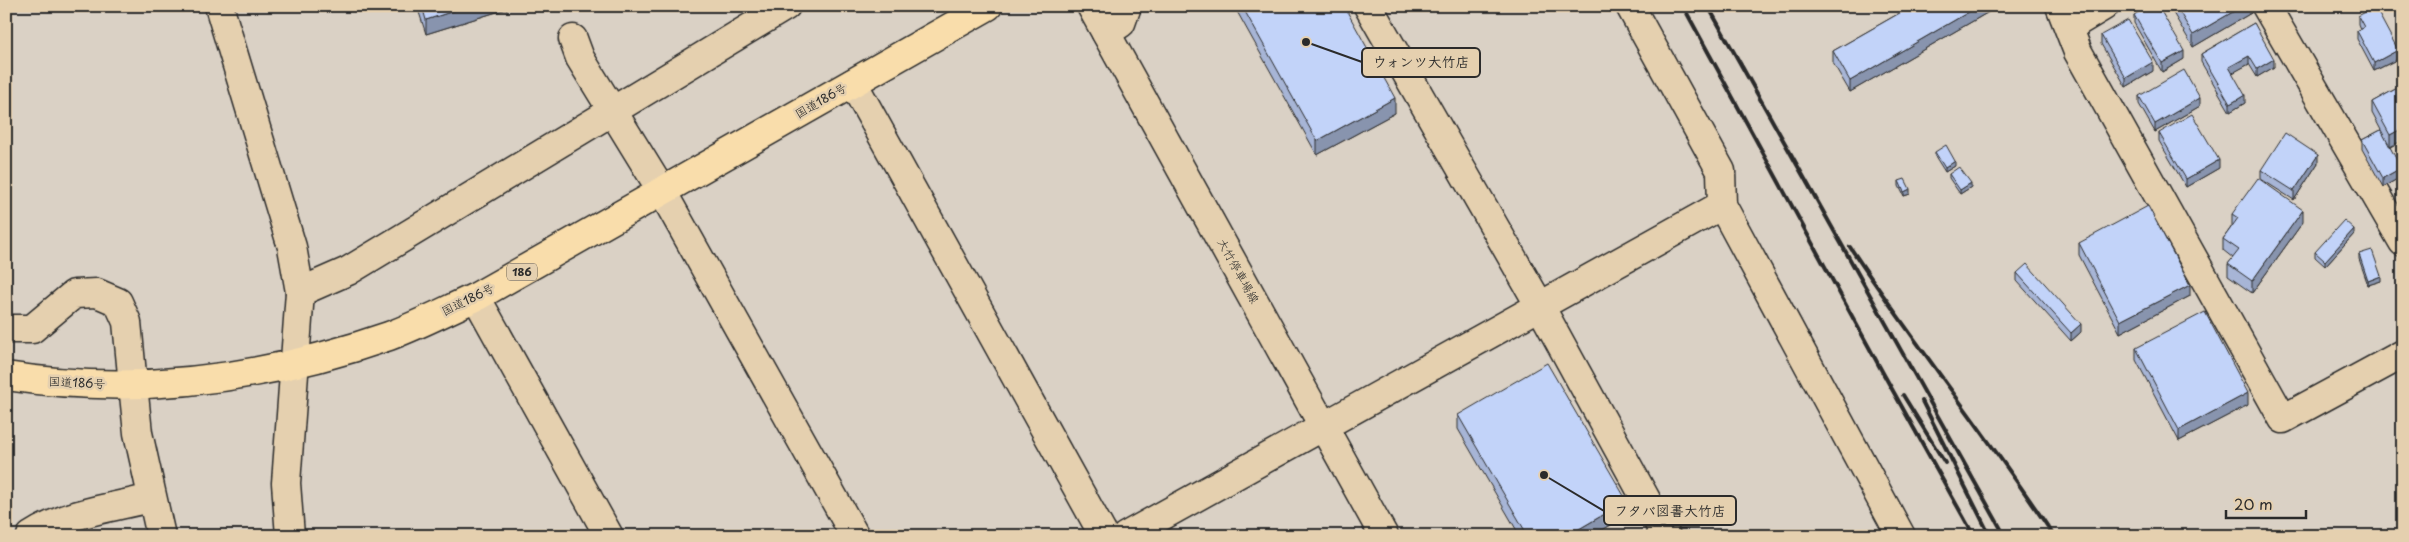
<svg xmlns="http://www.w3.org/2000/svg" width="2409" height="542" font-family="'Playpen Sans','Klee One',sans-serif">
<rect width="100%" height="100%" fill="#dad1c5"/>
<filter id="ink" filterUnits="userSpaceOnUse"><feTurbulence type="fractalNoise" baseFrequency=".02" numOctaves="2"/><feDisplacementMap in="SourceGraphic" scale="10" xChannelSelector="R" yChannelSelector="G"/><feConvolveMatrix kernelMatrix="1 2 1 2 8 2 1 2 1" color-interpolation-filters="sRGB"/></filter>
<g filter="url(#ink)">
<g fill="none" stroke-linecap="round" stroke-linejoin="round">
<defs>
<g id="street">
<path d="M219 6 292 247 300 292 286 483 290 536"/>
<path d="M1368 6 1540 306 1666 536"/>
<path d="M1630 6 1721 171 1722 205 1901 536"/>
<path d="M2060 6 2078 52 2283 419 2403 354"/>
<path d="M2266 6 2403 242"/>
<path d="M1106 33 1121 23 1127 6"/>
<path d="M573 39 580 58 663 193 855 536"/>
<path d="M853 83 1104 536"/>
<path d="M300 292 348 271 786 6"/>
<path d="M476 297 609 536"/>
<path d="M6 329H32L74 294 97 293 118 302 127 322 133 385"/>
<path d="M31 536C66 513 111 508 151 498"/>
<path d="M1126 536 1722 205"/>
</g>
<g id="secondary">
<path d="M1091 6 1384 536"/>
<path d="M2069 27 2104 6"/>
<path d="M133 385 138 433 161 536"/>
</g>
<path id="highway" d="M6 376C136 396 266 379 389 336 419 325 447 310 476 297L988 6"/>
</defs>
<use href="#street" stroke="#2b2b2b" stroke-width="31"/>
<use href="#secondary" stroke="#2b2b2b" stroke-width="31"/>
<use href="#highway" stroke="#2b2b2b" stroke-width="31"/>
<use href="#street" stroke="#e5d0af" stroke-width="28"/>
<use href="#secondary" stroke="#e5d0af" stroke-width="28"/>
<use href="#highway" stroke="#f9ddab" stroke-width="28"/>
<g stroke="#2b2b2b" stroke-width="4">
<path d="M1683 6 1883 373 1974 536"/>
<path d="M1708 6 2005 536"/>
<path d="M1850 247C1915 345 1989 437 2054 536"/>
<path d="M1903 395 1945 463"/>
<path d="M1922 401 1990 536"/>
</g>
</g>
<g fill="#a7b5d6" stroke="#2b2b2b">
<path d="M417 6H516L426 34Z"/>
<path d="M1234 6H1344L1395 113 1317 155Z"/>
<path d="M1912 6H1999L1850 92 1833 63V51Z"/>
<path d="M2169 6H2251V13L2193 47Z"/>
<path d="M2134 15 2184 59 2162 72 2134 23Z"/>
<path d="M2358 16 2398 59 2374 71 2357 39V31L2360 29 2358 24Z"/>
<path d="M2254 23 2274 67 2257 77 2249 64 2232 73 2245 103 2230 112 2201 62V54Z"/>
<path d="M2101 35 2153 71 2126 87 2101 44Z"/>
<path d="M2403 85V140L2390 147 2401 177 2383 187 2362 149V140L2381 130 2372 113V102Z"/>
<path d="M2139 96 2200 106 2155 132 2139 104Z"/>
<path d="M2159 133 2219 168 2186 187 2159 141Z"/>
<path d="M1935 152 1955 166 1945 172 1935 156Z"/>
<path d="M2318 163 2294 200 2261 179V170Z"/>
<path d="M1949 174 1971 187 1960 194 1949 178Z"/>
<path d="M1899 181 1910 194 1904 196 1899 186Z"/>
<path d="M2232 214 2303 222 2252 293 2228 276V264L2233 258 2223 250V239L2232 226Z"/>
<path d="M2354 234 2325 266 2315 257V252Z"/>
<path d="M2079 243 2190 296 2120 333 2079 255Z"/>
<path d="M2359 254 2381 281 2368 285 2359 259Z"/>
<path d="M2017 273 2081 332 2071 341 2017 281Z"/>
<path d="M2136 348 2248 405 2179 441 2136 360Z"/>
<path d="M1458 415 1627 515 1591 536H1520L1458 429Z"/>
</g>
<g fill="#8894ae" stroke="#2b2b2b">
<path d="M469 6H516L426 34V20Z"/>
<path d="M1979 6H1999L1850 92V81Z"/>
<path d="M2243 6H2251V13L2193 47V35Z"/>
<path d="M2360 6H2368L2360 10Z"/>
<path d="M2398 50V59L2374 71V63Z"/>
<path d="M2184 51V59L2162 72V63Z"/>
<path d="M2249 56V64L2229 75V67Z"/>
<path d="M2274 59V67L2257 77V69Z"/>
<path d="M2153 62V71L2126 87V78Z"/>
<path d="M2245 95V103L2230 112V104Z"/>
<path d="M1395 98V113L1317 155V141Z"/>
<path d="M2200 98V106L2155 132V124Z"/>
<path d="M2403 128V140L2390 147V135Z"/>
<path d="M2318 155V163L2294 200V191Z"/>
<path d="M2219 160V168L2186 187V179Z"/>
<path d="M1955 161V166L1945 172V168Z"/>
<path d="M2401 168V177L2383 187V178Z"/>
<path d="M1971 183V187L1960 194V190Z"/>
<path d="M1910 189V194L1904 196V192Z"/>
<path d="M2303 210V222L2252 293V281Z"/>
<path d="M2354 229V234L2325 266V261Z"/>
<path d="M2381 276V281L2368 285V281Z"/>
<path d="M2190 285V296L2120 333V321Z"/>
<path d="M2081 324V332L2071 341V333Z"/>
<path d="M2248 393V405L2179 441V430Z"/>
<path d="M1627 501V515L1591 536H1567Z"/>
</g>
<g fill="#c2d3f9" stroke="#2b2b2b">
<path d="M422 6H469L426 20Z"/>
<path d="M1242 6H1344L1395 98 1317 141Z"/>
<path d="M1912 6H1979L1850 81 1833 51Z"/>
<path d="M2148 6H2158L2184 51 2162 63 2134 15Z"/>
<path d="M2176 6H2243L2193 35Z"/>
<path d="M2375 7 2398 50 2374 63 2357 31 2364 27 2358 16Z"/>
<path d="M2128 20 2153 62 2126 78 2101 35Z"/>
<path d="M2254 23 2274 59 2257 69 2249 56 2229 67 2245 95 2230 104 2201 54Z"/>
<path d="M2184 70 2200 98 2155 124 2139 96Z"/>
<path d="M2403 85V128L2390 135 2372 102Z"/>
<path d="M2192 114 2219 160 2186 179 2159 133Z"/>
<path d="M2381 130 2401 168 2383 178 2362 140Z"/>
<path d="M2285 133 2318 155 2294 191 2261 170Z"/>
<path d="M1946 145 1955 161 1945 168 1935 152Z"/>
<path d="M1959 167 1971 183 1960 190 1949 174Z"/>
<path d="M2258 178 2303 210 2252 281 2228 264 2239 250 2223 239 2238 218 2232 214Z"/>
<path d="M1905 179 1910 189 1904 192 1899 181Z"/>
<path d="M2148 206 2190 285 2120 321 2079 243Z"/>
<path d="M2344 220 2354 229 2325 261 2315 252Z"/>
<path d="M2372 250 2381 276 2368 281 2359 254Z"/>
<path d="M2027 264 2081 324 2071 333 2017 273Z"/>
<path d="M2205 312 2248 393 2179 430 2136 348Z"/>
<path d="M1547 363 1627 501 1567 536H1528L1458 415Z"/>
</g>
</g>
<g text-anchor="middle" stroke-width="5" stroke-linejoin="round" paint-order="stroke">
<rect fill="#e5d0af" stroke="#635c53" stroke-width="1" x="507" y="263.5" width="30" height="17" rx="4"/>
<g font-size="11" font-weight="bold" fill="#2b2b2b">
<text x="522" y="276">186</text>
</g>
<g font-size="12" fill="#2b2b2b" stroke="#e5d0af">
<text transform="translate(821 101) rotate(-30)" y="4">国道186号</text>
<text transform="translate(1238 271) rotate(61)" y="4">大竹停車場線</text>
<text transform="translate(468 300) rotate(-26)" y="4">国道186号</text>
<text transform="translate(77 383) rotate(3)" y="4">国道186号</text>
</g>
</g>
<path fill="none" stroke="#2b2b2b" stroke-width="2" d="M1306 42L1362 62M1544 475L1604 511"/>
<g fill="#2b2b2b" stroke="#e5d0af" stroke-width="2">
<circle cx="1306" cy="42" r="5"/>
<circle cx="1544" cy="475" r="5"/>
</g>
<g fill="#e5d0af" stroke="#2b2b2b" stroke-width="2">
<rect x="1362" y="48" width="118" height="29" rx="5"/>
<rect x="1604" y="496" width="132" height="29" rx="5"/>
</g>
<g font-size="14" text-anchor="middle" font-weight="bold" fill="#2b2b2b">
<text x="1421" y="67">ウォンツ大竹店</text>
<text x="1670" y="516">フタバ図書大竹店</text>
</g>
<rect width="2409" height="542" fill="none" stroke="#e5d0af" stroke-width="25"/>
<rect x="12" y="12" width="2384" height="517" fill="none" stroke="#2b2b2b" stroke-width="2" filter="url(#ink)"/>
<path d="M2226 510v8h80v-8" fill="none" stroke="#2b2b2b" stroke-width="2.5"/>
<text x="2234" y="510" font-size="15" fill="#2b2b2b" stroke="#e5d0af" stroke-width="4" paint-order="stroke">20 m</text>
</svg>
